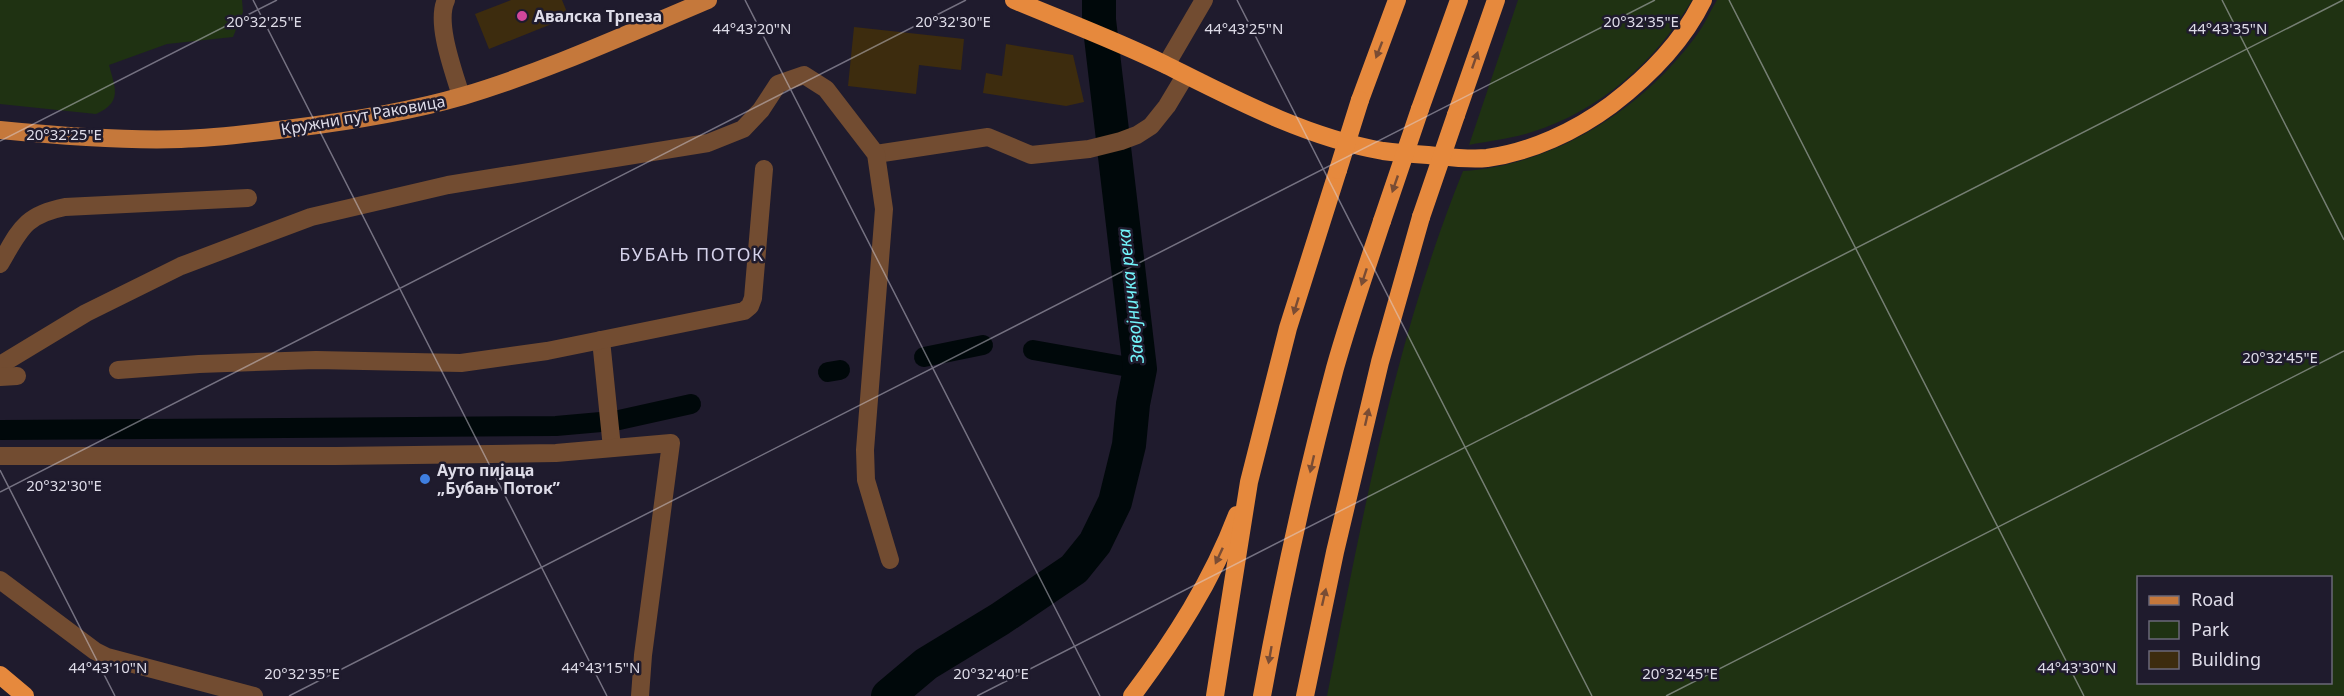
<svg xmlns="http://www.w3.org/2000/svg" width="2344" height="696" font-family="'Noto Sans',sans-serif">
<rect width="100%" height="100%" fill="#1f1b2d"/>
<g fill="#1f3212" fill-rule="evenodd">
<path d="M0 0H242L243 12 233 37 167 44 109 65C115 88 123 102 96 114L0 104Z"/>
<path d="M1518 0H1692C1656 61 1600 111 1532 132 1511 139 1489 141 1469 145Z"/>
<path d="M1717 0H2344V696H1327C1362 518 1395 339 1463 171 1554 165 1639 111 1693 40 1703 28 1709 13 1717 0ZM2138 578H2330V682H2138Z"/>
</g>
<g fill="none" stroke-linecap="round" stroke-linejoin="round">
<g stroke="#00080a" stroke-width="20">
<path d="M1033 350 1140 369"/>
<path d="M924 357 983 345"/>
<path d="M828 372 840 370"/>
<path d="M619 420 691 404"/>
<path d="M0 430 556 426 601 422"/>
</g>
<path stroke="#00080a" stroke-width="34" d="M888 696 926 664 1000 619 1074 569 1095 543 1115 502 1129 445 1133 404 1140 369 1099 20V0"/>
</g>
<g fill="#3d2c0e">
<path d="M511 0H562L569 17 489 49 475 14Z"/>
<path d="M854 27 964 39 961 70 919 65 916 94 848 86Z"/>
<path d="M1006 44 1073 55 1084 102 1066 106 983 93 986 73 1002 76Z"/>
</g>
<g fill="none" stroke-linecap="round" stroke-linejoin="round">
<g stroke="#724c31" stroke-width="18">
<path d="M446 0C435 23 454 72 461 96"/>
<path d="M1166 65 1204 0"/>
<path d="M876 154 988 137 1031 155 1089 149 1121 141 1137 135 1151 126 1167 106 1185 76"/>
<path d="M0 264C20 230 24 215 65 207L248 198"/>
<path d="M601 340 612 448"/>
<path d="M0 365 86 313 181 266 311 217 448 185 708 143 743 129 761 110 778 84 804 75 826 89 876 154 884 209 865 450 866 480 890 560"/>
<path d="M118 370 199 364 316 360 461 363 547 351 744 311 750 306 753 298 764 169"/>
<path d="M0 377 17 376"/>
<path d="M0 456H336L556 453 671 443 643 655 640 696"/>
<path d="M0 580 95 651 107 657 254 696"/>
</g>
<path stroke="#c5783b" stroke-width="18" d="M0 130C60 136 121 141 181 139 219 138 257 133 294 128 351 121 408 112 463 96 547 71 627 34 708 0"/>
<g stroke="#e6893d" stroke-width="18">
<path d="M1014 0C1064 21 1115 40 1164 64 1234 99 1305 137 1383 151 1398 153 1413 154 1428 155 1448 157 1468 160 1487 158 1531 152 1576 131 1611 105 1649 76 1682 43 1703 0"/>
<path d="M1360 100 1397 0"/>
<path d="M1420 109 1459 0"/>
<path d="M1456 115 1496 0"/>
<path d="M0 675 25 696"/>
<path d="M1132 696C1174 640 1212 581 1237 515"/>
<path d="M1215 696 1249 482 1288 328 1338 170"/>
<path d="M1262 696C1282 586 1306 476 1335 368 1349 318 1366 270 1382 221"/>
<path d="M1305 696 1335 552 1380 362 1421 217"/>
</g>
<g stroke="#e6893d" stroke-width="18">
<path d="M1338 170 1360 100"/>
<path d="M1421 217 1456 115"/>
<path d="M1382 221 1420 109"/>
</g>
</g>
<defs><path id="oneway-solid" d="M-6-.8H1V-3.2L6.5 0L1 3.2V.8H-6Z" transform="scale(1.5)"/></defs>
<g fill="#794c34">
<use href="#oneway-solid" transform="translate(1379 50) rotate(111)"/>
<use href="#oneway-solid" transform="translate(1475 60) rotate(-71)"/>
<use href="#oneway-solid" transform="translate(1395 184) rotate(109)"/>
<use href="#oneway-solid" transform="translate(1364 277) rotate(108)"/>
<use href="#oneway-solid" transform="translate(1296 306) rotate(107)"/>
<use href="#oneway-solid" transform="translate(1367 417) rotate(-77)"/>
<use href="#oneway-solid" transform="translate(1312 464) rotate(103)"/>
<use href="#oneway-solid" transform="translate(1219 556) rotate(115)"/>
<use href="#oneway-solid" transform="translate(1324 597) rotate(-77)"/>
<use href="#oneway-solid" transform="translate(1270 655) rotate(100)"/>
</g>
<path fill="none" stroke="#dedce8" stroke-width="1.5" stroke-opacity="0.45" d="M253 0 607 696M745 0 1100 696M1237 0 1592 696M1729 0 2084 696M2222 0 2344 240M0 141 277 0M0 470 115 696M0 492 966 0M289 696 1655 0M977 696 2343 0M1666 696 2344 351"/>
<circle fill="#d1479c" stroke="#1f1b2d" stroke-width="2" cx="522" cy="16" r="6"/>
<circle fill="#3f7fe0" stroke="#1f1b2d" stroke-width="2" cx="425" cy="479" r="6"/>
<g text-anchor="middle" stroke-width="5" stroke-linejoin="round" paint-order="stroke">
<g font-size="16" font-weight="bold" fill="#dedce8" stroke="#1f1b2d" text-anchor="start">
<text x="534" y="22">Авалска Трпеза</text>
<text x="437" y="476">Ауто пијаца<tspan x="437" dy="18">„Бубањ Поток”</tspan></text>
</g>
<g font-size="16" fill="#dedce8" stroke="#1f1b2d">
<text transform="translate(363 115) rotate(-10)" y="6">Кружни пут Раковица</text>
</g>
<g font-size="18" letter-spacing="1.5" fill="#d5d2ea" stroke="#1f1b2d">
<text x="692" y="261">БУБАЊ ПОТОК</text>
</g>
<g font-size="18" font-style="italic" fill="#72f3fa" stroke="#1f1b2d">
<text transform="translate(1131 296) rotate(-96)" y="6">Завојничка река</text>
</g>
</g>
<g font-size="15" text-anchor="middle" fill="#dedce8" stroke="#1f1b2d" stroke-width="5" stroke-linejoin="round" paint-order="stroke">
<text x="264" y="27">20°32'25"E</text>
<text x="953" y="27">20°32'30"E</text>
<text x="1641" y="27">20°32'35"E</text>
<text x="752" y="34">44°43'20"N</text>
<text x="1244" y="34">44°43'25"N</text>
<text x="2228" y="34">44°43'35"N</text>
<text x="64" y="140">20°32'25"E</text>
<text x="2280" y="363">20°32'45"E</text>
<text x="64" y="491">20°32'30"E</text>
<text x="108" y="673">44°43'10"N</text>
<text x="601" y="673">44°43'15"N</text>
<text x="2077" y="673">44°43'30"N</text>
<text x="302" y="679">20°32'35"E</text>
<text x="991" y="679">20°32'40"E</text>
<text x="1680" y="679">20°32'45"E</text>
</g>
<rect x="2137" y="576" width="195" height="108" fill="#1f1b2d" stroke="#6b6878" stroke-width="1.5"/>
<rect x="2149" y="596" width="30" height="9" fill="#c5783b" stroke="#6b6878" stroke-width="1.5"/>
<text x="2191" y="606" font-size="18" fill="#dedce8">Road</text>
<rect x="2149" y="621" width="30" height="18" fill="#1f3212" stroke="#6b6878" stroke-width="1.5"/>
<text x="2191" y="636" font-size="18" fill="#dedce8">Park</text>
<rect x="2149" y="651" width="30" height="18" fill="#3d2c0e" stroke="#6b6878" stroke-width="1.5"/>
<text x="2191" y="666" font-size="18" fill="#dedce8">Building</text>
</svg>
